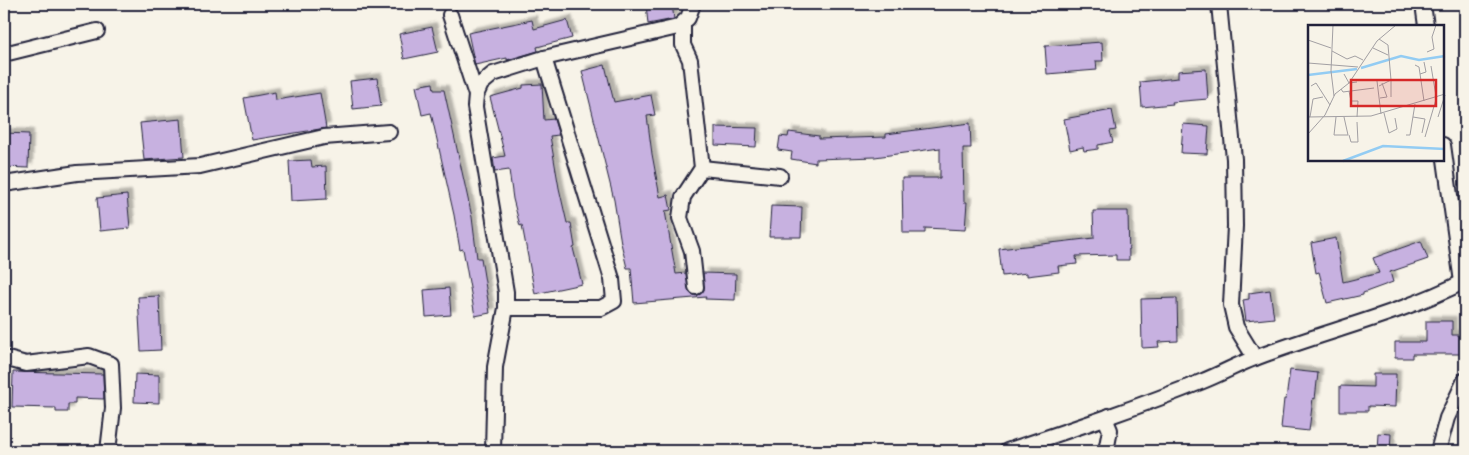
<svg xmlns="http://www.w3.org/2000/svg" width="1469" height="455" font-family="Mali,sans-serif">
<defs>
<filter id="shadow"><feDropShadow dx="4.5" dy="-4.5" stdDeviation="1" flood-color="#0004"/></filter>
</defs>
<rect width="100%" height="100%" fill="#f7f3e8"/>
<filter id="ink" filterUnits="userSpaceOnUse"><feTurbulence type="fractalNoise" baseFrequency=".02" numOctaves="2"/><feDisplacementMap in="SourceGraphic" scale="10" xChannelSelector="R" yChannelSelector="G"/><feConvolveMatrix kernelMatrix="1 2 1 2 8 2 1 2 1" color-interpolation-filters="sRGB"/></filter>
<g filter="url(#ink)">
<g fill="#c7b1e0" stroke="#22223b" filter="url(#shadow)">
<path d="M646 4H672L674 19 648 24Z"/>
<path d="M532 20 534 29 567 20 572 38 537 47 538 51 507 60V58L475 65 468 33Z"/>
<path d="M432 27 438 52 404 59 399 34Z"/>
<path d="M1102 42 1103 61H1096L1097 70 1047 74 1045 46Z"/>
<path d="M605 65 614 102 651 95 655 115 647 116 652 154 660 197 668 195 671 210 665 211 676 274 686 273 689 292 696 296 704 290 703 273 736 274 735 300 705 299 706 297 634 303 631 268H627L621 243 614 200 582 71Z"/>
<path d="M1206 69 1208 99 1172 102 1173 104 1142 107 1140 82 1178 78V71Z"/>
<path d="M377 78 381 106 353 109 350 81Z"/>
<path d="M433 83 434 90H444L472 217 477 258H481L490 313 475 316 463 249 460 250 454 215 431 113 422 115 416 86Z"/>
<path d="M542 84 544 120 554 119 559 135 550 136 559 188 567 223H571L575 247 573 248 582 284 535 294 522 225 520 226 513 199 509 170 495 172 493 158 505 156 490 97 523 88V85Z"/>
<path d="M275 92 276 100 320 93 326 128 252 140 244 98Z"/>
<path d="M1112 110 1116 130 1110 131 1113 142 1098 145V149L1084 151 1083 147 1070 150 1064 119Z"/>
<path d="M181 119 184 157 144 160 140 123Z"/>
<path d="M970 123 971 148H963L964 202H967L965 230 925 228V233H903L902 178H940V148L875 157 816 159V163L791 159 792 152 778 150 780 136 788 137 789 132 819 136V139L886 137V134Z"/>
<path d="M1183 124 1209 126 1207 154 1181 153Z"/>
<path d="M715 127 757 128 756 147 715 145Z"/>
<path d="M4 133 29 134 28 168 4 167Z"/>
<path d="M311 160 312 167 326 166 327 199 291 201 289 161Z"/>
<path d="M127 195 130 228 100 231 97 198Z"/>
<path d="M771 206 802 207 801 237H769Z"/>
<path d="M1093 211H1128L1129 260H1116V255L1076 256 1077 264 1058 266 1059 272 1027 276V273L1002 276 999 249 1094 238Z"/>
<path d="M1336 238 1343 282 1379 273 1373 258 1421 241 1428 259 1390 272 1393 282 1363 293V295L1327 303 1319 272 1316 273 1311 243Z"/>
<path d="M449 288 451 315 426 317 424 290Z"/>
<path d="M1270 290 1274 318 1246 321 1243 300 1249 299V293Z"/>
<path d="M159 296 161 350 141 351 138 297Z"/>
<path d="M1177 298 1178 341 1158 342 1159 347 1142 348 1141 299Z"/>
<path d="M1426 321H1452V335H1461V354H1412V358H1395V342H1426Z"/>
<path d="M1290 370 1318 373 1315 399 1313 398 1309 431 1281 428 1284 399H1286Z"/>
<path d="M13 372 103 374 104 399 75 398V404H68V412H56V408L12 407Z"/>
<path d="M135 374 159 375V403L134 402Z"/>
<path d="M1373 374H1396L1395 407 1368 406V411H1340V386L1373 387Z"/>
<path d="M1378 433 1391 434 1390 451H1377Z"/>
</g>
<g fill="none" stroke-linecap="round" stroke-linejoin="round">
<defs>
<g id="street">
<path d="M1219 4 1234 159 1235 226 1231 305 1236 327 1255 358"/>
<path d="M1423 4 1426 26"/>
<path d="M450 15 476 95 475 107 506 292V308L495 367 493 451"/>
<path d="M683 23V45L690 60 702 168 683 197 680 218 692 251 696 287"/>
<path d="M4 54 97 31"/>
<path d="M476 95 481 84 493 74 544 58 678 27 688 18 693 4"/>
<path d="M1443 145 1462 282"/>
<path d="M702 168 780 176"/>
<path d="M4 184 77 173 200 166 324 137 389 132"/>
<path d="M506 308H601L614 301 612 279 544 58"/>
<path d="M4 358 26 364 89 356 111 364 113 408 108 451"/>
<path d="M1007 451C1073 429 1139 407 1203 381 1221 374 1238 364 1255 358 1325 331 1399 315 1465 281"/>
<path d="M1106 451 1110 430 1107 423 1109 416"/>
<path d="M1438 451 1447 418 1465 380"/>
</g>
</defs>
<use href="#street" stroke="#22223b" stroke-width="18"/>
<use href="#street" stroke="#f7f3e8" stroke-width="14"/>
</g>
</g>
<g transform="translate(1308 25)">
<rect width="136" height="136" fill="#f7f3e8"/>
<path fill="none" stroke="#93ccf3" stroke-width="2.5" d="M53 43 93 31 111 35 137 31M0 50 49 44M35 136 75 121 137 124"/>
<path fill="none" stroke="#a29fa3" stroke-width="1" d="M25 0 23 46 26 71M0 15 23 23M65 23 80 30M24 26 39 34 47 31 55 35M119 27 126 24 124 12 128 0M0 38 50 42M107 40 111 42 116 76M123 41 128 71M36 49 41 58 49 57M112 49 118 47 116 37M69 56 73 89M83 56V72M3 61 8 58 22 80M71 61 83 55 80 20 71 14M33 64 35 67 66 63M41 66 43 76H50L49 92M72 73 79 72 74 58M76 88 81 108 89 104 87 93M0 92 63 91 137 69M2 92 5 74 15 72M28 92 26 110H40L36 92M105 92 117 94 114 108M130 92 137 70M0 109 17 90 27 69 41 58 69 16 88 0M41 110 43 117H50L49 97M98 110H102L107 79M117 112 129 71"/>
<path fill="#d62828" fill-opacity="0.15" stroke="#d62828" stroke-width="2.5" d="M43 55H128V81H43Z"/>
<rect width="136" height="136" fill="none" stroke="#22223b" stroke-width="2.5"/>
</g>
<rect width="1469" height="455" fill="none" stroke="#f7f3e8" stroke-width="20"/>
<rect x="10" y="10" width="1449" height="435" fill="none" stroke="#22223b" stroke-width="2" filter="url(#ink)"/>
</svg>
